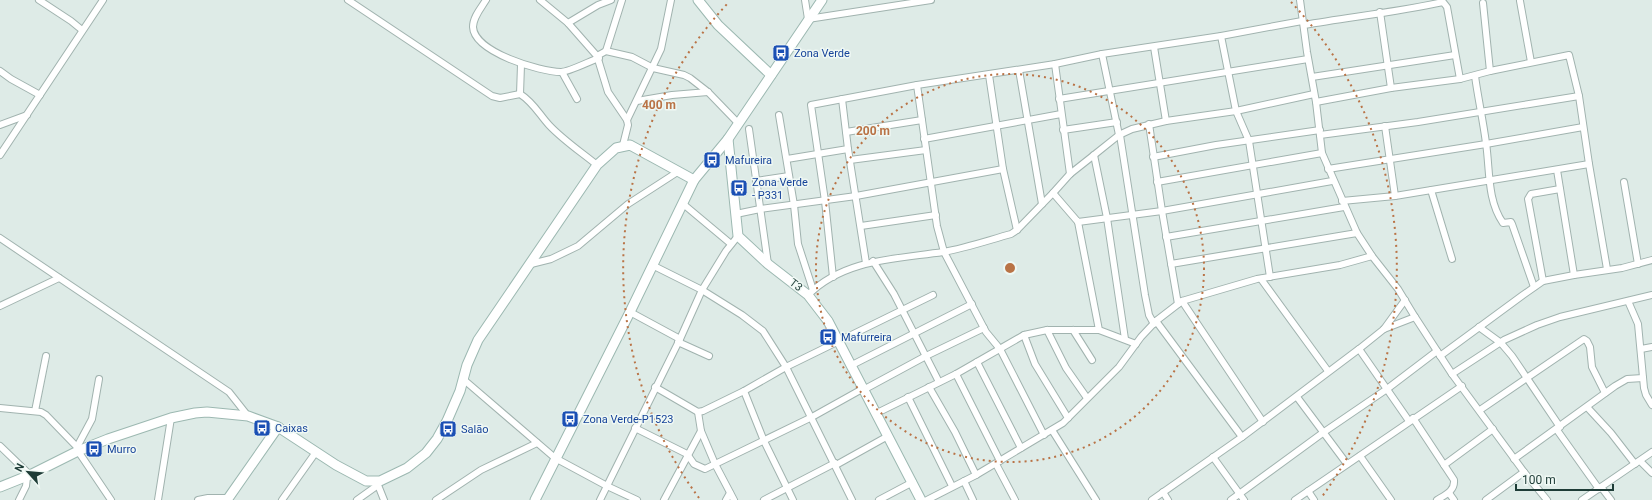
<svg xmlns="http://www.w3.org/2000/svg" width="1652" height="500" font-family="Roboto,sans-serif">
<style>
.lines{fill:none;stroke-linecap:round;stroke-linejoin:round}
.street-casing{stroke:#a1b3af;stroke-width:8}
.secondary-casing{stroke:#9cb8b1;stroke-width:11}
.street{stroke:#fff;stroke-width:6}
.secondary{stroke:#fff;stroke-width:9}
.ring{fill:none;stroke:#b97346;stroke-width:2;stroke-dasharray:2 4}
.labels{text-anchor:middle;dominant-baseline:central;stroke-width:3;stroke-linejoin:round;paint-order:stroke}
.transit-label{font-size:11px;fill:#164399;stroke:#eff8f4;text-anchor:start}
.street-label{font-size:11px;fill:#1e3c37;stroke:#eff8f4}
.centre{fill:#b97346;stroke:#eff8f4;stroke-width:2}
.ring-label{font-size:12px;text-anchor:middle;font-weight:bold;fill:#b97346;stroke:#eff8f4;stroke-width:3;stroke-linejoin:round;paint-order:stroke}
</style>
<rect width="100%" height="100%" fill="#deebe7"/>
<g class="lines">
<!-- street casing -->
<g class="street-casing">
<g id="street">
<path d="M39,0L71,21L82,30"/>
<path d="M348,0L492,96L500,98L520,94C533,102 539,114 549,125C563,140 581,152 597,165"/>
<path d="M486,0C481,8 473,17 473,27C474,52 540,72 561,72C569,72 590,61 599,58"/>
<path d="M540,0L568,23L597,56L608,92L627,120L628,125L623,145"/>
<path d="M805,0L808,19L931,0"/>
<path d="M1300,0L1307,52L1316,102L1322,153L1357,233L1372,256L1398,289L1415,317L1452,374L1524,472L1547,500"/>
<path d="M1520,1L1531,62"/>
<path d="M1483,3L1490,71"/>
<path d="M1380,12L1391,88"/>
<path d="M568,23L598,5L611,0"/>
<path d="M1304,25C1350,17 1397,12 1443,2L1447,7L1460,79"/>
<path d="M1221,36L1236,111L1249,141L1270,277"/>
<path d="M1154,47L1166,121"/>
<path d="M606,51L632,57L653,68L684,75L690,78L708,92L737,122"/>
<path d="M1102,54L1119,135"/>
<path d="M597,56L606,51L622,0"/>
<path d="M1055,64L1070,174"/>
<path d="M1019,70L1042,204"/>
<path d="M0,71L11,79L40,95"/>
<path d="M562,72L577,99"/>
<path d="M989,75L1003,169L1017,230"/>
<path d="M1475,76C1478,98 1483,120 1486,143C1490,170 1487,200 1503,223L1511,222L1512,224L1534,287"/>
<path d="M1312,77L1455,55"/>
<path d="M917,85L937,226L944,252L986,332L1000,349L1044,435"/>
<path d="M520,94L521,65"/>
<path d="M842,99L848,149L866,263"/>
<path d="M1059,99L1308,59"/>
<path d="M637,101L672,95L708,92"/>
<path d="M1316,102L1391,88L1460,79L1490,71L1569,55L1579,96L1589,164L1607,269"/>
<path d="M779,115L794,205L798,244L813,290"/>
<path d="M627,120L661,49L671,0"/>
<path d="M1149,124L1162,211L1178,304"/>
<path d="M0,125L27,115"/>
<path d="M1385,126L1395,196"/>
<path d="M749,129L768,264"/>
<path d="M1063,130L1117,122"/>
<path d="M846,132L922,120"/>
<path d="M1120,135L1145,295L1149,315L1154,324"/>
<path d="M1320,135L1418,122L1579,96"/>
<path d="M924,139L1061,114"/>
<path d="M0,155L103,0"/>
<path d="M1094,155L1107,218L1125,339"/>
<path d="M1153,157L1216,145L1320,130"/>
<path d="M787,159L848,149"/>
<path d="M850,160L926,150"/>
<path d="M1328,169L1486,144L1583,127"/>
<path d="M1557,170L1574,275"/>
<path d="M756,181L789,176"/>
<path d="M1157,182L1322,153"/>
<path d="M1624,182L1638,264"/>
<path d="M1431,190L1452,259"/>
<path d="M1053,193L1070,174L1094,155L1119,135L1132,129L1166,121L1236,111L1314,94"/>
<path d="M1342,201L1395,196L1589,164"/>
<path d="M682,203L731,244"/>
<path d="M736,214L760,209L856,196L1003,169"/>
<path d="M1078,222L1099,330L1136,344"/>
<path d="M861,226L936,215"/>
<path d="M1166,237L1344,207"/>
<path d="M0,238L229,392L248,416"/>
<path d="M873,261L894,294L939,382"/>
<path d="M531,264L551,259L578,246L628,204L679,171"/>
<path d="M1171,264L1357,233"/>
<path d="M652,265L702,290L742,315L763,331L786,367L852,500"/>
<path d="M833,277L825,201L811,105L917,85L1055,64L1102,54L1221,36L1302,21"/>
<path d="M1261,279L1328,371"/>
<path d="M1543,281L1528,199L1531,194L1560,189"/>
<path d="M808,295C844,259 896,259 943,252C966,248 989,240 1011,234L1017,230L1053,193L1078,222L1162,211L1332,181"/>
<path d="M1182,301L1263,422"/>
<path d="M1628,301L1638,324L1644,388L1646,395L1652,405"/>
<path d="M0,306L59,278"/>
<path d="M630,312L680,339"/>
<path d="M1156,321L1242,437"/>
<path d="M1479,327L1501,343L1512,356L1560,427"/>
<path d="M1384,329L1415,317"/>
<path d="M1047,330L1066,368L1087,398"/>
<path d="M1073,330L1092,360"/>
<path d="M1024,335L1035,364L1068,418"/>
<path d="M678,342L709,356"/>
<path d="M1359,349L1409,421"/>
<path d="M1641,349L1652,347"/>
<path d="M1440,356L1523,295L1543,281L1574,275L1622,268L1652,260"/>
<path d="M977,362L1021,448"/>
<path d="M852,365L972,304"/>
<path d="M956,374L1000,461"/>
<path d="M1452,374L1504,340L1537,325L1560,317L1652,295"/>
<path d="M463,379L555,458L607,486L637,500"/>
<path d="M655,387L698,412L703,411L744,391L786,367L933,295"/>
<path d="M929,387L955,432L976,475"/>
<path d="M865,389L926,356L984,328"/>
<path d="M744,391L764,441L793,500"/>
<path d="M908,397L952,486"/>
<path d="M1297,397L1347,464"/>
<path d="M1587,407L1611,433L1635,464"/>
<path d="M0,408L41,412L46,415L77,447L78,451L111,500"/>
<path d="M1480,410L1584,339L1587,341L1590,347L1592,367L1605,393"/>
<path d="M35,411L46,356"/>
<path d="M877,413L956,374L1024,335L1047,330H1099"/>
<path d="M1413,418L1454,480C1455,491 1445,495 1437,500"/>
<path d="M635,428L687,454L694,464L705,469L812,417L864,388"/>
<path d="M1052,430L1096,500"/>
<path d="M1557,430L1599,489"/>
<path d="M701,431L715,464L734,500"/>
<path d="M0,446L30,475"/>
<path d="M77,447L92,419L99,379"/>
<path d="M1360,456L1391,500"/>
<path d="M1213,457L1244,500"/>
<path d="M1514,459L1615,386L1627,379L1643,378"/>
<path d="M1640,461L1652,473"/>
<path d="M996,464L1015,500"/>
<path d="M836,465L888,436"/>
<path d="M1444,465L1493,429"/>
<path d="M964,481L973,500"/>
<path d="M378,485L384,500"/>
<path d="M1601,487L1611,500"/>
<path d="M1308,491L1314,500"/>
<path d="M1163,492L1168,500"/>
<path d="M1449,493L1454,500"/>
<path d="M19,500L26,486L27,477"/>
<path d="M158,500L171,418"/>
<path d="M198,500L208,498H229"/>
<path d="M282,500L316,452"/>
<path d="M357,500L378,485L380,481"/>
<path d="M436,500L481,470L537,443"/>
<path d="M600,500L680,339L702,290L726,251L738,236"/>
<path d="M664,500L701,431L698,412"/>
<path d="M726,500L730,493"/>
<path d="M764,500L835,463"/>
<path d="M879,500L913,482"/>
<path d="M927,500L976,475L1063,423L1119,367L1141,337L1156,321L1182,301L1257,279L1340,265L1372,256"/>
<path d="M1152,500L1242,437L1359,349L1384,329L1405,300"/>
<path d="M1231,500L1324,432L1387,389L1437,351"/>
<path d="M1295,500L1462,386"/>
<path d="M1486,500L1524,472"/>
<path d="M1582,500L1652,452"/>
</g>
</g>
<!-- secondary casing -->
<g class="secondary-casing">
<g id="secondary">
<path d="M698,0L718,25L771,75"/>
<path d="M728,139L738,236L768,264L808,295L828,321L921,500"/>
<path d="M0,487L30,475L78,451L108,439L171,418L195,413L207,412L248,416L278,427L336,465L366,481H380L407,468L426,453L437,439L447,421L460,391L467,365L478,340L597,165L616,148L630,145L694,180"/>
<path d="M227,500L278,427"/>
<path d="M535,500L630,312L694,180L728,139L822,0"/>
</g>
</g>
<!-- street -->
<use href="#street" class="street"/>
<!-- secondary -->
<use href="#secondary" class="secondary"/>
</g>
<!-- distance rings -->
<g class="ring">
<circle cx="1010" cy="268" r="194"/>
<path d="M699 498A387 387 0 0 1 729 2M1291 2A387 387 0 0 1 1321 498"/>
</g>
<!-- icons -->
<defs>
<g id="bus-square" transform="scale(0.9)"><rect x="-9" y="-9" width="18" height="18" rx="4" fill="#1a4fb4" stroke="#eff8f4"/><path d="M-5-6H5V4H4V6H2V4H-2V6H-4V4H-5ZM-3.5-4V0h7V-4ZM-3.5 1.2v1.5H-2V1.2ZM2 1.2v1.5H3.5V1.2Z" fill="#fff"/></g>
</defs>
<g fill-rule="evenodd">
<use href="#bus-square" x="781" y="53"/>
<use href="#bus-square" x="712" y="160"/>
<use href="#bus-square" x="739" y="188"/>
<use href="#bus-square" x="828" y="337"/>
<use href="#bus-square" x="570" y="419"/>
<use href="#bus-square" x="262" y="428"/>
<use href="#bus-square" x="448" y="429"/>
<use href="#bus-square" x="94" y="449"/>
</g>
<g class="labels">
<!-- transit labels -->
<g class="transit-label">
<text x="794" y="53">Zona Verde</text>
<text x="725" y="160">Mafureira</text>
<text x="752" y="182">Zona Verde<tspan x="752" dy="13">- P331</tspan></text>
<text x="841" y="337">Mafurreira</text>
<text x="583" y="419">Zona Verde-P1523</text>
<text x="275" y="428">Caixas</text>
<text x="461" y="429">Salão</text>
<text x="107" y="449">Murro</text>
</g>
<!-- street labels -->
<g class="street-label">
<text transform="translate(796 285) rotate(37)">T3</text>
</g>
</g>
<circle cx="1010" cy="268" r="6" class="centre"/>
<g class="ring-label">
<text x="659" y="109">400 m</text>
<text x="873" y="135">200 m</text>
</g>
<!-- north arrow -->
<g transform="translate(28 472) rotate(297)" stroke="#eff8f4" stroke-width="3" paint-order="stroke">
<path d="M0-3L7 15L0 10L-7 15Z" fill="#1e3c37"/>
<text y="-6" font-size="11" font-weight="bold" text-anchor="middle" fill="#1e3c37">N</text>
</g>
<!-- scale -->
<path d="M1516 484v6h97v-6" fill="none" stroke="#1e3c37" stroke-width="2"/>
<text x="1522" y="484" font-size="12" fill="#1e3c37" stroke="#eff8f4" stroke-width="3" paint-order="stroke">100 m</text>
</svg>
